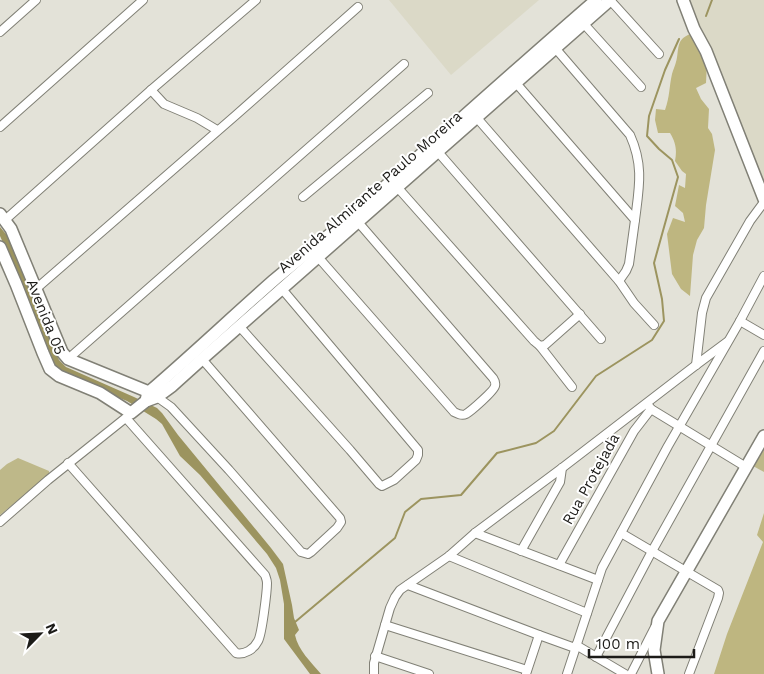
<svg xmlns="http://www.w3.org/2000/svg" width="764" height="674" font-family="'Work Sans',sans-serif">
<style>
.built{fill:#dbd9c7}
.green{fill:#beb889}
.forest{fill:#beb680}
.water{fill:#9c945f}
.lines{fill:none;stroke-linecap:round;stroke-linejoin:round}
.stream{stroke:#9c945f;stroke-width:2}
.street-casing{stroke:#818076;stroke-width:10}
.secondary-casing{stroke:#818076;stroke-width:14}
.street{stroke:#fff;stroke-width:8}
.secondary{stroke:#fff;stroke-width:11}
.labels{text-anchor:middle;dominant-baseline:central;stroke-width:4;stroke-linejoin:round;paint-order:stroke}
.street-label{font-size:15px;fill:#1c1b18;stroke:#fff}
</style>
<rect width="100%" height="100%" fill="#e3e2d8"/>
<!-- built -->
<g class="built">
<path d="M389,0H539L451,75Z"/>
<path d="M688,0H764V189Z"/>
</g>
<!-- green -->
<g class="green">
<path d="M764,447V472L753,466Z"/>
<path d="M18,458L49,471V475L0,515V470L7,464Z"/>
</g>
<!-- forest -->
<g class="forest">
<path d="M693,33L695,43L707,62L706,83L696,88L701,99L709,109L708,128L712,134L715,150L706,205L704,228L697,240L693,255L690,296L681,289L672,274L667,234L673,218L685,222L683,213L675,206L679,185L685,188L686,174L682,171L675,161C677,150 676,143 670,133H658L655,120L656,109L665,110C670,96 669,87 672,74C673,70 675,66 676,62C678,56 677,49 680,42C683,37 687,35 693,33Z"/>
<path d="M764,513V674H714L727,634L763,542L757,535Z"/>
</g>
<!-- water -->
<path class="water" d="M0,227L10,239L54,348L59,360L66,367L134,397L157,408L162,413L178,435L271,548L283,564L292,605L294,618L299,630L295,635C298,650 311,662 321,674H310L284,639V604L280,580L276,568L267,554L200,475L180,456L162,424L156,419L127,401L83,383L55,369L5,247L0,236Z"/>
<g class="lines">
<!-- stream -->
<g class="stream">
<path d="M706,16L712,0"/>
<path d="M295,622L395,538L405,512L421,499L461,495L497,453L536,443L554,431L596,376L652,340L664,321L662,299L654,263L678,177L672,160L659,149L647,136L649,116L665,70L679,39"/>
</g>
<!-- street casing -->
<g class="street-casing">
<g id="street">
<path d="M610,0L659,54"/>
<path d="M584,24L641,87"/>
<path d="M0,32L36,0"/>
<path d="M556,49L630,135C644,166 639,188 635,220"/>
<path d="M516,83L635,220L629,264L626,271L619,281"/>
<path d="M151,90L164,104L197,118L217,130"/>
<path d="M477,118L619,281L634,303L654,325"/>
<path d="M0,127L143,0"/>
<path d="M438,152L601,339"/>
<path d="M398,188L534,341L540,346L545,345L580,314"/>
<path d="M303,197L428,93"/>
<path d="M5,220L151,90L256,0"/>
<path d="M318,257L454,412C458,414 462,416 466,414C471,411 494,391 495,386C496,382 495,381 493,378L358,222"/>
<path d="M37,288L236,115L358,7"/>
<path d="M740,321L764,335"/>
<path d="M240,327L350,450L379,484L382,486L394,480L416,460L418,455V450L282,289"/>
<path d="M540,346L572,387"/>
<path d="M68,359L404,64"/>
<path d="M696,365L702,313L706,298L750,221L764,202"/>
<path d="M157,397L171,407L229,470L301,552L308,554L311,552L337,528L341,522L340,518L202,359"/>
<path d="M648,405L651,409L746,467"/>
<path d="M68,463L236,653C245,655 254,649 258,641C262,634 267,591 267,583C267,580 266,578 265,575L126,418"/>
<path d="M0,522L48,480L128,416"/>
<path d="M475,533L598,580"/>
<path d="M621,533L718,590L719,593L718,598L689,674"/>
<path d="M521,551L560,482L562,468"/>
<path d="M449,556L587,613"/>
<path d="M559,565L634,431L651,409"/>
<path d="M408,585L539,635L575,648"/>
<path d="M385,625L527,670"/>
<path d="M576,645L625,674"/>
<path d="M375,656L429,674"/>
<path d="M596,657L651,553L764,351"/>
<path d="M374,674V663L390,608L395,597L400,590L449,556L475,533L562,468L696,365L727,342"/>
<path d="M526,674L539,635"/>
<path d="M567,674L602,568L668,446L740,321L764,276"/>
<path d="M631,674L655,627"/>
</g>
</g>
<!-- secondary casing -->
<g class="secondary-casing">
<g id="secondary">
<path d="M683,0L694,29L706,51L764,199"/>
<path d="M0,214L11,229L62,352L68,359L149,392L155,396"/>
<path d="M0,247L16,284L43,353L50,369L59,376L100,393L131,413L146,401L157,397L172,386L202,359L610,0"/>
<path d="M146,401L147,396L149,392C191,356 231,318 273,281C299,259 326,238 352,216C433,144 514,71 596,0"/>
<path d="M658,674L654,650L658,621L764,436"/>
</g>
</g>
<!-- street -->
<use href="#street" class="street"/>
<!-- secondary -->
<use href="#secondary" class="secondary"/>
</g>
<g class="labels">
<!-- street labels -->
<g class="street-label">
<text transform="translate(370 192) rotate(-41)">Avenida Almirante Paulo Moreira</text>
<text transform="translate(46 317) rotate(68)">Avenida 05</text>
<text transform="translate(591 479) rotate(-61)">Rua Protejada</text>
</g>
</g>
<!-- north arrow -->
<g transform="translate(40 634) rotate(66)" stroke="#ffffff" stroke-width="4" paint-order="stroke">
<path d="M0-4L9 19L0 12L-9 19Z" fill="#1c1b18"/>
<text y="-8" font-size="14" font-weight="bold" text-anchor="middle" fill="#1c1b18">N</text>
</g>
<!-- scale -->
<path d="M589 649v8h105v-8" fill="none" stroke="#1c1b18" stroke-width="2.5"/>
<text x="596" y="649" font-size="15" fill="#1c1b18" stroke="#ffffff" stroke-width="4" paint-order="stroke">100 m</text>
</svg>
